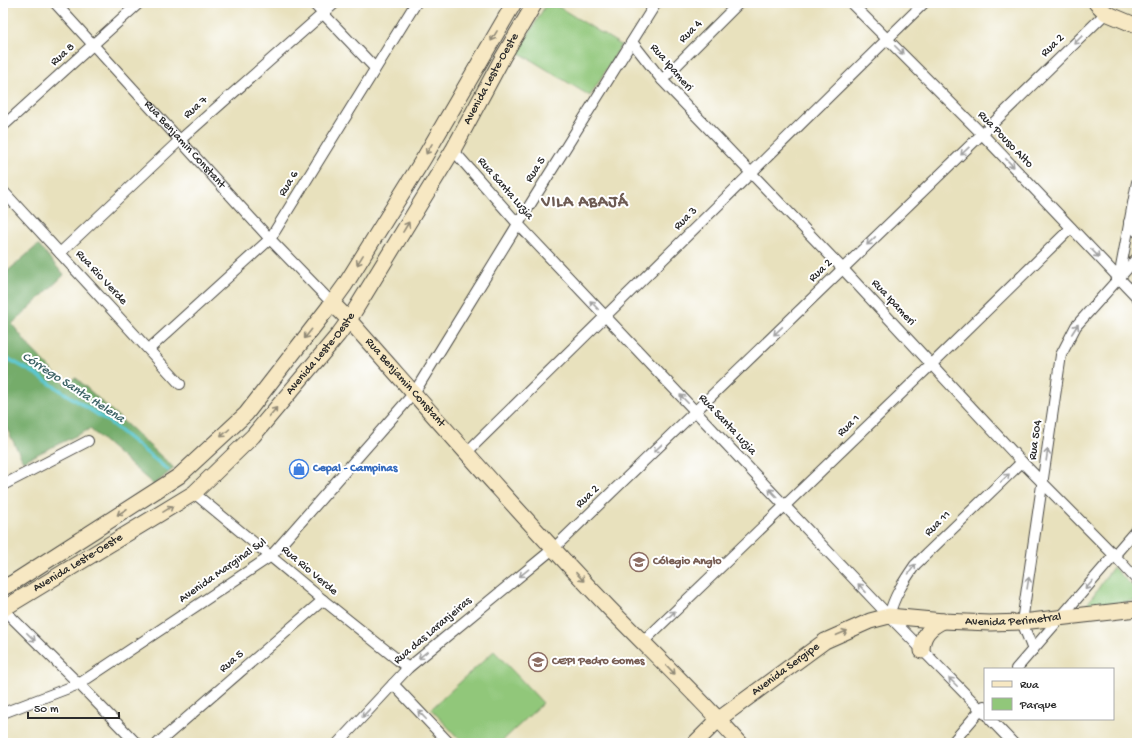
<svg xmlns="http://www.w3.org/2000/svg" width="1140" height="746" font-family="'Gochi Hand',sans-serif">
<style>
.green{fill:#91c77a;stroke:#5e7952}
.forest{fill:#74ac6a;stroke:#506c4a}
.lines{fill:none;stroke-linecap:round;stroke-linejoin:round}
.stream{stroke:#5cc8d2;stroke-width:3.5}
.street-casing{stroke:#474641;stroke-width:12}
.secondary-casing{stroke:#474641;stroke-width:17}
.street{stroke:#fff;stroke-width:10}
.secondary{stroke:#f7e8c3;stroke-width:15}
.oneway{stroke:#918a77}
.oneway2{stroke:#a0a0a0}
.labels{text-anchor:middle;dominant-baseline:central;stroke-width:4;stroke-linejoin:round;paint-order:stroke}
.street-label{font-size:12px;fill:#2b2b2b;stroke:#fff}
.shop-label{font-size:12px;font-weight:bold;fill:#366cbe;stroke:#fff;text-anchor:start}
.education-label{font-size:12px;font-weight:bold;fill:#785e54;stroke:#fff;text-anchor:start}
.water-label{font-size:13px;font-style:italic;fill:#3c6265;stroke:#fff}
.district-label{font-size:16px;font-weight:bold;letter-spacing:1px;fill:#6d5b53;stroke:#fff}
</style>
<rect width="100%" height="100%" fill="#fff"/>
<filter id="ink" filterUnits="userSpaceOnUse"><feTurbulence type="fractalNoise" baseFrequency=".025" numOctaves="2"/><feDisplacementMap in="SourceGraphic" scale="8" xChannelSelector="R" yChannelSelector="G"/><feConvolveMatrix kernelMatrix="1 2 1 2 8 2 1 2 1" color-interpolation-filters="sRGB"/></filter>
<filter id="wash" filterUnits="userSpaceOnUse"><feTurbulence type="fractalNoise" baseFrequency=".012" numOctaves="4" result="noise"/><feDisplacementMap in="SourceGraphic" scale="16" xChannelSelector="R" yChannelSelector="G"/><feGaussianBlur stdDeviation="0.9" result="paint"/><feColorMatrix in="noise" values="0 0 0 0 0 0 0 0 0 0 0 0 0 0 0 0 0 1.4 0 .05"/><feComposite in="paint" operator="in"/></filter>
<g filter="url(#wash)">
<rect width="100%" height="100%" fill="#e8e1bd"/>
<!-- green -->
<g class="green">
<path d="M547,3H552L621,45L590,96L518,52Z"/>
<path d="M1113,567L1137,591V600L1084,609Z"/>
<path d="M494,651L543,703L500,743H463L431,709Z"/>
</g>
<!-- forest -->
<path class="forest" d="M38,245L64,275L12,324L29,346L67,386L75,377L174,468L154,485L90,429L23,461L3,421V379L5,366L3,365V275Z"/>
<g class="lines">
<!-- stream -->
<path class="stream" d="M3,356L34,373L109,422L168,470"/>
</g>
</g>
<g filter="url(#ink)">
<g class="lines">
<!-- street casing -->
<g class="street-casing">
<g id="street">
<path id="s1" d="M55,3L270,239L332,303"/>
<path d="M313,3L375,68"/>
<path d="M851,3L982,134L1137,297"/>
<path d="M632,42L662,80L842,268L1022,462L1115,556L1137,580"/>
<path d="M662,80L739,3"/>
<path d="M3,126L139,3"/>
<path d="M453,150L518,224L889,616L985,714"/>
<path d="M3,191L180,384"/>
<path d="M1129,222L1137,232"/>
<path d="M60,253L180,140L335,3"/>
<path d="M1119,278L1137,182"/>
<path d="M149,349L270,239L416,3"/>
<path d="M466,453L924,3"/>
<path d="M3,485L88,441"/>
<path d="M194,493L323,600L408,668"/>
<path d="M3,609L79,684L136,743"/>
<path d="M889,616C894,596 904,581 915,565L1022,462"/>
<path d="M643,642L932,364L1071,228"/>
<path d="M1033,650L1022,622L1061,355L1076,326L1137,258"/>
<path d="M1016,669L1137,529"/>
<path d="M393,684L449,743"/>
<path d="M3,713L79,684L271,556L414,393L518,224L656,3"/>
<path d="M990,719L1013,743"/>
<path d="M158,743L323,600"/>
<path d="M338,743L408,668L554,548L982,134L1106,13"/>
<path d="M952,743L984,706"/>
</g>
</g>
<!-- secondary casing -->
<g class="secondary-casing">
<g id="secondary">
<path d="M1096,3L1106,13L1137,26"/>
<path id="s2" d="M332,303L349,320C435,417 520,515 609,608C653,653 698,696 740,743"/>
<path d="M3,588L14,582L179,476L246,414L332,303L345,285L424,158L514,3"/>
<path id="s3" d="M3,609L194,493L253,436L338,335L349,320L453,150L503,57L535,3"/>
<path d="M922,651C922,635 929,628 943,621"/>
<path id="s4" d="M695,743L719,719L825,641L870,621L889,616L943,621L990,623L1022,622L1137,609"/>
</g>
</g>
<!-- street -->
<use href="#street" class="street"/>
<!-- secondary -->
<use href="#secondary" class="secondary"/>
</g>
<!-- one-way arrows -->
<defs><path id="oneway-shaft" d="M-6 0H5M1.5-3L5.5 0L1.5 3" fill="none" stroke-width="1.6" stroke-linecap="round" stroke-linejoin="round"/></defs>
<g class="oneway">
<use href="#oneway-shaft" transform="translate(494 36) rotate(121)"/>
<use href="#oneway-shaft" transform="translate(429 149) rotate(120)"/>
<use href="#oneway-shaft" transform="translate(406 227) rotate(-59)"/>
<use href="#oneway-shaft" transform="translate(360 260) rotate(122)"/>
<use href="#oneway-shaft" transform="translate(308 334) rotate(128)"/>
<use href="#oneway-shaft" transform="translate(273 412) rotate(-50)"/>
<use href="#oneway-shaft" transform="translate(225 433) rotate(138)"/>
<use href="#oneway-shaft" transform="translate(168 509) rotate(-32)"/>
<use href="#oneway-shaft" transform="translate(122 512) rotate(147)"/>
<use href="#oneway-shaft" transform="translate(580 577) rotate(47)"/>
<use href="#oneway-shaft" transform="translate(842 633) rotate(-23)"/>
<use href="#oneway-shaft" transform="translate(671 670) rotate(46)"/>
</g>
<g class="oneway2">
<use href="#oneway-shaft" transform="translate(1078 40) rotate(135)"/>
<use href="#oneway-shaft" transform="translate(899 50) rotate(45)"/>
<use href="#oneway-shaft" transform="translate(965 151) rotate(136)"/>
<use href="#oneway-shaft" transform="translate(1010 163) rotate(46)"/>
<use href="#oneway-shaft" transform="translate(871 241) rotate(136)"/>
<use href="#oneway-shaft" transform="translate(1095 253) rotate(46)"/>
<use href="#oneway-shaft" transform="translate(594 305) rotate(-134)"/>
<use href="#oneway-shaft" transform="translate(1075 329) rotate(-57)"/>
<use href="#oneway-shaft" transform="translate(778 331) rotate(136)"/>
<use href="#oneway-shaft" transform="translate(684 399) rotate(-134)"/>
<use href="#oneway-shaft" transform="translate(658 448) rotate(136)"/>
<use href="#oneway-shaft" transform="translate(1047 455) rotate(-82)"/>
<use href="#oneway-shaft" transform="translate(1005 478) rotate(-44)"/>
<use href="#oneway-shaft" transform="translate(773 493) rotate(-133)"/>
<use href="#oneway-shaft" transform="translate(912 569) rotate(-54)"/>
<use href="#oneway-shaft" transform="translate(524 573) rotate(141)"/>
<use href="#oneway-shaft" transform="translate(1028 583) rotate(-81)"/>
<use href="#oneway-shaft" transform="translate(1089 585) rotate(131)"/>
<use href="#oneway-shaft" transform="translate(862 588) rotate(-133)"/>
<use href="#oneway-shaft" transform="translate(671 615) rotate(-44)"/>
<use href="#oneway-shaft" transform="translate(31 637) rotate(45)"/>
<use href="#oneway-shaft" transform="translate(423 655) rotate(141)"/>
<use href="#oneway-shaft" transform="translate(953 682) rotate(-135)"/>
<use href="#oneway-shaft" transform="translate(366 713) rotate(133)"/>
<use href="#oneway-shaft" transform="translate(422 715) rotate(-134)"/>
</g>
</g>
<!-- icons -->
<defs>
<g id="shop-ring" transform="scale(1)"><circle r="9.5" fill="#fff" stroke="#3f7fe0" stroke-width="1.5"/><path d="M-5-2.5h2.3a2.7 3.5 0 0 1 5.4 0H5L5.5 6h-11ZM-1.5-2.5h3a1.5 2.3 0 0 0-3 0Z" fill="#3f7fe0"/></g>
<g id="school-ring" transform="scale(1)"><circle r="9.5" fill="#fff" stroke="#8d6e63" stroke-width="1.5"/><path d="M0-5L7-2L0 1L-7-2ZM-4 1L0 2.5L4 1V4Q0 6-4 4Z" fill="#8d6e63"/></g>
</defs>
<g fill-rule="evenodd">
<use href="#shop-ring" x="299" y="469"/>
<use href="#school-ring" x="639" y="562"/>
<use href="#school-ring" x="538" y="662"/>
</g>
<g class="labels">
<!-- street labels -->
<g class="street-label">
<text transform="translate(691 32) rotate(-45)">Rua 4</text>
<text transform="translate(1053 46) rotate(-45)">Rua 2</text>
<text transform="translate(63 55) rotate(-42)">Rua 8</text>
<text transform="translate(671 68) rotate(49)">Rua Ipameri</text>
<text stroke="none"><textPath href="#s3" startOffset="736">Avenida Leste-Oeste</textPath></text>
<text transform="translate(196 108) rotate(-41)">Rua 7</text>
<text transform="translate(1005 140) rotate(46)">Rua Pouso Alto</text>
<text stroke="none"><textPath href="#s1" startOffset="192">Rua Benjamin Constant</textPath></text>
<text transform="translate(536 170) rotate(-58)">Rua 5</text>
<text transform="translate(289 184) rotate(-59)">Rua 6</text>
<text transform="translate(505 189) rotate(49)">Rua Santa Luzia</text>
<text transform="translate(686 219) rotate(-45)">Rua 3</text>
<text transform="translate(821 271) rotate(-44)">Rua 2</text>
<text transform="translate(101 278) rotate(47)">Rua Rio Verde</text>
<text transform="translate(893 303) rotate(47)">Rua Ipameri</text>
<text stroke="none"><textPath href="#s3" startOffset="412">Avenida Leste-Oeste</textPath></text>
<text stroke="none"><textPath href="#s2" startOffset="108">Rua Benjamin Constant</textPath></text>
<text transform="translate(727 425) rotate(47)">Rua Santa Luzia</text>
<text transform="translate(849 426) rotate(-44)">Rua 1</text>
<text transform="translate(1036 440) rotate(-82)">Rua 504</text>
<text transform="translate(588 497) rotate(-44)">Rua 2</text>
<text transform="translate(938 524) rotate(-44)">Rua 11</text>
<text stroke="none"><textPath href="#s3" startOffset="88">Avenida Leste-Oeste</textPath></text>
<text transform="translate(223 571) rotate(-35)">Avenida Marginal Sul</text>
<text transform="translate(309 571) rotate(40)">Rua Rio Verde</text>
<text stroke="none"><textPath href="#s4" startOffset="359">Avenida Perimetral</textPath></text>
<text transform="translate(433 631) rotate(-40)">Rua das Laranjeiras</text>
<text transform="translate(232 662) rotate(-41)">Rua 5</text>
<text stroke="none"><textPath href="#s4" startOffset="117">Avenida Sergipe</textPath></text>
</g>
<!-- shop labels -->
<g class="shop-label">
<text x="313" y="469">Cepal - Campinas</text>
</g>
<!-- education labels -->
<g class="education-label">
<text x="653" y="562">Cólegio Anglo</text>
<text x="552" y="662">CEPI Pedro Gomes</text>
</g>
<!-- water labels -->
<g class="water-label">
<text transform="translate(73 388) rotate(33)">Córrego Santa Helena</text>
</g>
<!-- district labels -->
<g class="district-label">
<text x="585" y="203">VILA ABAJÁ</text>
</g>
</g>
<!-- margin -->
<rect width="1140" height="746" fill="none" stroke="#fff" stroke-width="16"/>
<!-- legend -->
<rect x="984" y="668" width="130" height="52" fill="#ffffff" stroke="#aaaaaa"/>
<rect x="992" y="681" width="20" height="6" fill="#f7e8c3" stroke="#aaaaaa"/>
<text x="1020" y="688" font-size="12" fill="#2b2b2b">Rua</text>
<rect x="992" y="698" width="20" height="12" fill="#91c77a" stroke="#aaaaaa"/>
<text x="1020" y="708" font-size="12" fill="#2b2b2b">Parque</text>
<!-- scale -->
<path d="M28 712v6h91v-6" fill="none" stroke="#2b2b2b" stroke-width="2"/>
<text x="34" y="712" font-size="12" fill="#2b2b2b" stroke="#ffffff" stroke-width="3" paint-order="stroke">50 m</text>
</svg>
